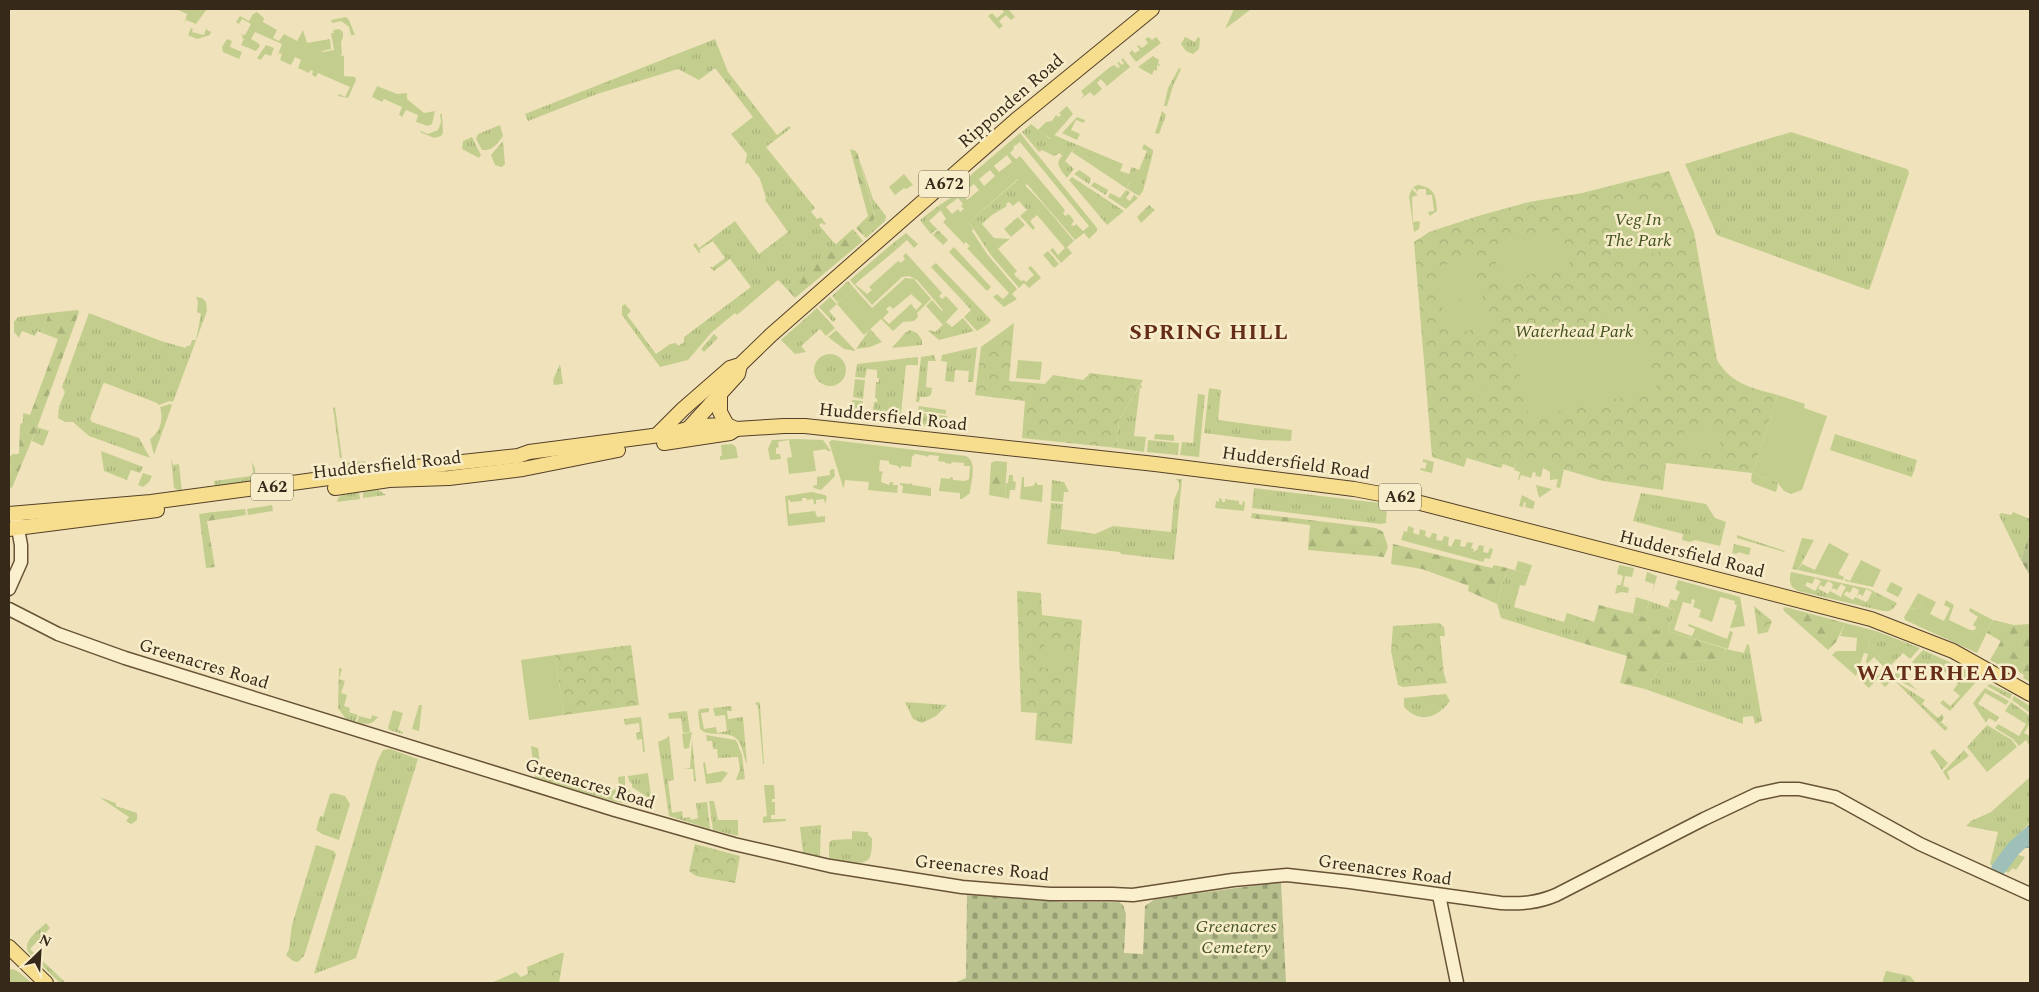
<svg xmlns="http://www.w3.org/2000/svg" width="2039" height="992" font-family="Spectral,serif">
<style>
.grass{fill:url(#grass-tufts)}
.forest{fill:url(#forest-firs)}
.cemetery{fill:url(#cemetery-stones)}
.park{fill:url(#park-crowns)}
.garden{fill:#c3ce8e;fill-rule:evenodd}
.water{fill:url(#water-ripples);stroke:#678e86}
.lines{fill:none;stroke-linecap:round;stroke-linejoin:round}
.river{stroke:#9fc0b9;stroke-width:15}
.secondary-casing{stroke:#695337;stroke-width:15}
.primary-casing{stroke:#544029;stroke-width:16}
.secondary{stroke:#fbf0ce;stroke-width:12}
.primary{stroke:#f7dd8e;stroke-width:14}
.labels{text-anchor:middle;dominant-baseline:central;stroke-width:5;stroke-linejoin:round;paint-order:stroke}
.shield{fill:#f7edca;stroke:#70644f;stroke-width:1}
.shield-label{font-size:16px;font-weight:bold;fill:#36291a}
.street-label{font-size:18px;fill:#36291a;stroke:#f7edca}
.park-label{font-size:18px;font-style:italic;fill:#43531f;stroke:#f7edca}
.district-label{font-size:22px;font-weight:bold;letter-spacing:1px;fill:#652c17;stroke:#f7edca}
</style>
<defs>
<pattern id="grass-tufts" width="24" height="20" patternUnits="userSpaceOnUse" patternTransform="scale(1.25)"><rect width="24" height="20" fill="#c3ce8e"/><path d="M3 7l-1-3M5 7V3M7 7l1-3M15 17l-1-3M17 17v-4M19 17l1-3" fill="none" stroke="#a8b17a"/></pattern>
<pattern id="forest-firs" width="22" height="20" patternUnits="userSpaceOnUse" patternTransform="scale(1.25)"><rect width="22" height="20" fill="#c3ce8e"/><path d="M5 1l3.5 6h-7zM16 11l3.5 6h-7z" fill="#a8b17a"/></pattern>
<pattern id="cemetery-stones" width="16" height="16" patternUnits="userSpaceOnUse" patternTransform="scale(1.25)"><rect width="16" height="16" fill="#b9c28f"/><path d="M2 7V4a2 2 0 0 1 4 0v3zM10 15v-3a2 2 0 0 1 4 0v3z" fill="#979e74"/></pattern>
<pattern id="park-crowns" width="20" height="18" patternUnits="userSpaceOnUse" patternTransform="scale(1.25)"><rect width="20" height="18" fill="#c3ce8e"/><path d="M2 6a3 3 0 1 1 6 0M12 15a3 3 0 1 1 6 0" fill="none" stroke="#a8b17a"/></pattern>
<pattern id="water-ripples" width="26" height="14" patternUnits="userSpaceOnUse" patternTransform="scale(1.25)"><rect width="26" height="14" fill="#9fc0b9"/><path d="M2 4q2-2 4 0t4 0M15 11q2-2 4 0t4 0" fill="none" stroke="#829c96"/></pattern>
</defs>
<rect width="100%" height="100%" fill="#f0e3bb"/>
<!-- grass -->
<g class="grass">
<path d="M1234,9H1250V10L1225,29Z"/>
<path d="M1185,37L1195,42L1198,37L1200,38L1199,49L1193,54L1186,51L1181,44Z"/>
<path d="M715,39L728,72L777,135L789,126L791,128L766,147L815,208L811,212L817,219L821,217L826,224L824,225L822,223L819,225L836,245L786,288L778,280L737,315L735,313L712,332L688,360L660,367L622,315V306L625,304L631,311L627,315L656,354L670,344L676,343L678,346L684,342V337L751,287L730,259L714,271L710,267H713L725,258L713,241L699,250L701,252L699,253L693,245L696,243L699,248L735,221L759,254L788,232L765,200L766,198L760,179L748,163L745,164L747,154L731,134L753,117L715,68L699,80L678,69L597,94L528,121L525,114Z"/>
<path d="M1179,68L1181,69L1173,86L1167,106H1164L1168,88Z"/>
<path d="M1162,111L1166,115L1159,134L1155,133Z"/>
<path d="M1031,124L1050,139L1054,135L1123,164L1120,171L1129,174L1132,167L1139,170L1147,151L1142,149L1144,144L1153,150V153L1143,191L1139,196L1126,188L1130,183L1075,147L1065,161L1074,169L1067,178C1061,170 1054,164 1062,156L1060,153L1054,156L1042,150L1039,152L1022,132Z"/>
<path d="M500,125L503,136C497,144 493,151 482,150L476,139L478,134Z"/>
<path d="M1791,132L1907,169L1909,173L1870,288L1868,290L1717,235L1685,164Z"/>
<path d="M472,137L481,155L479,158L462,149L463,141Z"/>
<path d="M503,141L505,164L502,167L495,165L491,155Z"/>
<path d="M860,161L873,199L886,216L885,221L866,238L864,236L875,216Z"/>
<path d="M1079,170L1091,178L1089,184L1074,174Z"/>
<path d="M1072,177L1124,211L1107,225L1069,180Z"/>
<path d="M1019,179L1045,206L1026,222L1020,216L1028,209H1026L1019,201L1013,206L1009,202L1006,204L1007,206L992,215L982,224L994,238L1010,239L990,254L969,222Z"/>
<path d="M1094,182L1108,190L1106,195L1091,186Z"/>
<path d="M1126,190L1130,192L1126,198L1130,201L1134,195L1138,198L1126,209L1108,197L1110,193L1120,198Z"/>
<path d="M1149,205L1155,210L1141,223L1137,217Z"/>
<path d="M938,206L941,210L929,221L937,229L931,234L920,220Z"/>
<path d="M1018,217L1025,225L1011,237L1004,229Z"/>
<path d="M938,230L948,240L943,245L933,235Z"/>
<path d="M906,233L918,244L914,248L907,240L897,249L892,244Z"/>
<path d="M1048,251L1059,264L1054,268L1043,255Z"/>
<path d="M848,281L854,288L838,303L832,296Z"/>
<path d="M967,295L991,320L989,323L977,331L964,317L971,310L962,300Z"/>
<path d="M196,297L202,298L206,302L207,311L173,402L170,401L159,405L157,403L105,383L103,384L90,419L92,422L139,438L150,458L89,436L73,422H65L58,418L59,407L65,392L62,387L89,313L161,341L186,348V346H190L192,340H196L201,314L197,312L198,302Z"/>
<path d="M830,297L837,304L829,311L836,319L833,322L819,307Z"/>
<path d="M817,308L835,328L826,336L820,329L801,346L806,352L795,354L781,340Z"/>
<path d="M49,313L42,333L37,331L35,336L22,331L19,338L14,332V322L18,317Z"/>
<path d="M963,318L974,331L939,340L928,331L930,330L935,332L946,322L952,327Z"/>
<path d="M870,329L882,342L870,347L856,349Z"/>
<path d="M836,330L855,350V351L844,349L828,337Z"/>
<path d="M910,330L917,333L922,340V345L892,348L905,333Z"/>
<path d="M714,334L718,338L704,352L701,349Z"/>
<path d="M977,347L973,382H968L969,371L955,370L954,382L945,381L947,362L941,361L942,355Z"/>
<circle cx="830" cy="370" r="16"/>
<path d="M934,355L936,361H928L926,387L932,388L931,395L927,397H920L919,402H916L921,357Z"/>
<path d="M918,357V365H906L901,414L891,417L851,413L852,400L863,401L862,412H873L874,402H877V399L875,398L876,382H879V378H877V370L867,369L865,378L855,377L857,364Z"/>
<path d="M560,364L563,384L554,385L553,380Z"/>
<path d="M855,379L865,380L863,399L853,397Z"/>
<path d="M1141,384L1142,388H1140L1134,436L1146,437L1144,452L1117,448L1119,420Z"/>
<path d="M1209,388L1221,390L1218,420L1292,430L1291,441L1260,440L1204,433Z"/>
<path d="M1198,394L1205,395L1199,457L1180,455L1182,442L1193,443Z"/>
<path d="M170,404L172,405L154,455L150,439C160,432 164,420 160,407Z"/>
<path d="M335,407L342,458H340L333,408Z"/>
<path d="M921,413L947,416V421L950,422L949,429L914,425L915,418L918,419Z"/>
<path d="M37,427L49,431L43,446L32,441Z"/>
<path d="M1155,434L1174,435V441L1154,439Z"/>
<path d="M1835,434L1917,460L1912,477L1830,450Z"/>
<path d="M1148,440L1179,443L1178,455L1147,452Z"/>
<path d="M101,451L143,467L140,473L131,470L127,480L104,471Z"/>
<path d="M171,458L173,465L179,464L182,492L174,488Z"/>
<path d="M365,461L366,467C358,468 346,473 341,463Z"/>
<path d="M252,462L255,468L256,482L215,488L214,481L251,476L253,472Z"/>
<path d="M143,473L152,476L149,482L143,487L138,485Z"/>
<path d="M1752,473L1777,482L1778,485L1776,492L1754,484L1751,481Z"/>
<path d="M1176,479H1182L1174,560L1121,554L1120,552L1047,544L1051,503L1063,504L1061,529L1095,534L1113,526L1171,532L1174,500L1179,488V482Z"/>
<path d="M1052,480L1064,482L1069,492H1064L1063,502L1051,501Z"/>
<path d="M1254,488L1380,503L1387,508L1386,523L1380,524L1252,508Z"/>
<path d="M377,489L386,495L363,498V492Z"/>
<path d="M359,492L360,499L337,502L338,498L343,494Z"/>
<path d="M1641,493L1706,504L1715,518L1726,522L1720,546L1695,540L1690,542L1682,540L1683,534L1633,521Z"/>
<path d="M272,505L273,511L248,515L247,509Z"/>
<path d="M245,509L246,515L215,520L213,512Z"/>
<path d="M2013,512L2030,519V532L2021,560L1999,515L2001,513L2011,515Z"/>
<path d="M1737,535L1785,551L1784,552L1737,538Z"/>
<path d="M1802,538L1814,540L1798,570L1792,569Z"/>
<path d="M1734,544L1751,548L1749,555L1738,552L1737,554L1732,553Z"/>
<path d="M1507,568L1529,574L1525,586L1520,585L1514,607L1564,622L1567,613L1579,617L1572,640L1501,618L1497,604Z"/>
<path d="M1791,572L1796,573L1794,577L1795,580L1815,591L1817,588L1828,594L1830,591L1841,597L1842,594L1853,600L1855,597L1866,602L1868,600L1870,601L1875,592L1897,603C1893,610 1890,612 1883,611L1798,591C1789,587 1789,580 1791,572Z"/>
<path d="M1918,593L1924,596L1918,608L1909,609Z"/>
<path d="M1649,601L1675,610L1668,631H1650L1645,617Z"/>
<path d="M1876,631L1920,648L1910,659L1903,653L1890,666L1868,646Z"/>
<path d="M1747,644L1749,645L1762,721L1755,724L1753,716L1743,717V724L1645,689L1663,664L1722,659L1726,649L1744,653Z"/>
<path d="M1923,650L1956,665L1947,674L1938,666L1935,669L1930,664L1928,666L1925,664L1920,669L1912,662Z"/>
<path d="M1958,666L1976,675V682L1950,711L1940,703L1943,700L1950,706L1960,696L1953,690L1958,684L1949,675Z"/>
<path d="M339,668L342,669L339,679L345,681L341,693L347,695L344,706L350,708L349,712L358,715L355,722L345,718L338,708Z"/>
<path d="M1887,669L1894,675L1897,672L1917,690L1894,678L1885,687L1877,679Z"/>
<path d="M1895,681L1925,700L1922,704L1938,718L1942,714L1944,718L1941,722L1948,728L1945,731Z"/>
<path d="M1990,684L2012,694L2010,699L1987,686Z"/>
<path d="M1985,688L2009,701L2006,705L1985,693L1978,704L1999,717L1996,722L1989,718L1986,723L1973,703Z"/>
<path d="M1446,694L1450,701C1437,718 1420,724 1404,707V698Z"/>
<path d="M2014,696L2030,706V713L2012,700Z"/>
<path d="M759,702L760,704L764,764H763L758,706L755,703Z"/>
<path d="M905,702L947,705L936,716L922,723L913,719Z"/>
<path d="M2011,702L2030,716V723L2024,733L2030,736V746L2026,740L2019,746L2013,739L1995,728L1998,724L2019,736L2026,724L2005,711Z"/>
<path d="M419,705H422L419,731L412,729Z"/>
<path d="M731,706L732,711H727L728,719L743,717L747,764C743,757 743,745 737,739C728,730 709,738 700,729L698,712L700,709L709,708V712L701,713L704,729L716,727L717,733L727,731L725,715L715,716L713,708Z"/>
<path d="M393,710L403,713L398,730L403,732V734L389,730L388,728Z"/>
<path d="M687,711L690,732L683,733L681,718L669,719L668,713Z"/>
<path d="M372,715L378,717C372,725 366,725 357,722L359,716L371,719Z"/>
<path d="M641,717L645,752H643L642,739L637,740L636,733L640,732L639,723L625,725L624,719Z"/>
<path d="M1987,725L2012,740L2017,747L1987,772L1967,747Z"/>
<path d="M669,735L674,780L668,781L672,813L682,811L683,818L690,817L691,820L698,818L696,803L707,802L710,829L669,816L658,742L667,738Z"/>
<path d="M706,735L736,740L742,755L745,779L736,780L740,769L738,757L718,758L717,749H713L712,741H707Z"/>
<path d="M692,739L696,781L694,782L693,769H684L690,768Z"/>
<path d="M531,746L538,748L541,771L534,772Z"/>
<path d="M390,749L418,759L356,958L314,974L377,762L383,750Z"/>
<path d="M1934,749L1948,763L1942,770L1930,752Z"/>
<path d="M1964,750L1969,756L1947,772L1950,779L1948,780L1943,772Z"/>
<path d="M705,762L707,774L723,771L728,773L721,782L706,784L703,763Z"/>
<path d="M548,772L550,779L570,776L571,782L589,781L592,792L619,789L618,777L625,776V787L640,797V800L643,802L647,800V797L632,787V784L629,781L628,776L648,773L652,804L648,808L613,801L535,778V774Z"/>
<path d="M2030,777V822L2014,840L1996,868L1990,864L1998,832L1966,826L1971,821L1991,812Z"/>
<path d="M334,793L345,796L350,804L339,840L322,834L316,830L320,816L323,817L330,794Z"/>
<path d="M99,797L116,803V806L137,813V820L133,823L131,824L126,821L129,817Z"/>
<path d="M709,801H714L718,820H738V836L713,830Z"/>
<path d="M821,825L820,856L803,853L800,827Z"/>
<path d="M852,831L868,832V835L872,838C872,844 872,852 870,857C864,869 839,859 829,858V843L832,840L852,839Z"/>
<path d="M316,845L334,851L336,855L304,956L298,962L293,961L286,955L289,949L292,925Z"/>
<path d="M46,923L50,928L30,949L66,983H60L28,952C23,940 38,931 46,923Z"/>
</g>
<!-- forest -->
<g class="forest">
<path d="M850,149L856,151L858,155L875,217L864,236L856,228L868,216Z"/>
<path d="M853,229L863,241L795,298L786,288Z"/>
<path d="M78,310L79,312L38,425L12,488L9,487C9,476 12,467 9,457L13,454H19L20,425L23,422V413L30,415L58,339L42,333L49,313Z"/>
<path d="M995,461L1007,462L1005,498L989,495L991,463Z"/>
<path d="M213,512L215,520L207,521L215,567L206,568L199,514Z"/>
<path d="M1252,513L1376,528L1383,532L1388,547L1384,557L1308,550L1310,525L1251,518Z"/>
<path d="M1393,544L1492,568L1494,565L1507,568L1497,604L1468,591L1469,586L1422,569L1391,564Z"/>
<path d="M1599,605L1645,617L1650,631H1668L1726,649L1722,659L1663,664L1645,689L1620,683L1627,656L1572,640L1579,617L1594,622Z"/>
<path d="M1785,607L1845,623L1836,642L1828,650L1784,611L1783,608Z"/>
<path d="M1993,620L2014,625L2030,624V682L2023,678L2024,675L2016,670L2015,673L1990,660L2001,641L1987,633Z"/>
<path d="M13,969L20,973L32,983H9V970Z"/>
<path d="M1886,971L1910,976L1916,983H1882Z"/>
</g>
<!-- cemetery -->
<g class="cemetery">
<path d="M2030,532V576L2021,560Z"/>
<path d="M1281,882L1286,983H954L966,978L967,895L1064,902H1119L1123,905L1126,914L1124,953L1143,954L1145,906L1155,899Z"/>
</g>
<!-- park -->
<g class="park">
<path d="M1669,171L1694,232L1717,360C1731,384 1752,388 1778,395L1752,473L1666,463L1663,490L1603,481L1518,456L1514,468L1503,464L1501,468L1467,458L1464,467L1432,457L1414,242L1429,232L1478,216L1529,202L1582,193Z"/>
<path d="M1014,323L1009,381L1045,384L1053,375L1083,380L1090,373L1143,380L1119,420L1117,448L1022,438L1025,401L975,395L981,347Z"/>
<path d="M1017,591L1041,593L1042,615L1082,620L1072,744L1035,740L1037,713L1021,712Z"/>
<path d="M1754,606L1772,621L1768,632L1758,634Z"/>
<path d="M1439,623L1444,627L1445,636H1440L1444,674L1447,683L1403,687L1398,685L1391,651L1393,626Z"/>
<path d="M631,645L639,705L564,715L555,655Z"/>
<path d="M695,844L740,856L735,883L696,876L689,871Z"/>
<path d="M561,953H564L559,983H491L516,972L521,977L528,974L527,967Z"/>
</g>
<!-- garden -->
<g class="garden">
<path d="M176,9H207L196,24L186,20L184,25L187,14Z"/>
<path d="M1002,9H1008L1015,17L1011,20L1006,15L999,21L1003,26L999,29L988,16L992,13L997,18L1004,12Z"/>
<path d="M257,12L264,18L263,22L277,30L273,38L279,41L284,34L297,41L303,30L307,43L330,39L331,49L322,51V52L334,50L331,33H334L333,30L339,29L343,32V37L341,42L342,54L340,55L344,56V76L355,77L356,80L348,98L338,96L339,94L345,97L350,87L318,73L316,77L312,75L313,71L311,70L309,73L298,68L301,60L295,57L291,65L280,60L282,54L279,53L277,57L282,44L255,32L251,39L258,43L260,46L256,51L241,45L244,39L242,38L243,35L239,33L245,35L251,24L242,19L239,24L236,22L240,16L249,21L253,14Z"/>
<path d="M346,17L349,20L355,35H351L349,27L341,21L332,23L331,20Z"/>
<path d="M191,28L193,29L192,32L204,35L206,29L211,32L210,35L197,39L188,35Z"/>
<path d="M1149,37L1152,40L1156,37L1161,43L1136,62L1129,53L1132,50L1135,53L1140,50L1137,46L1138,45L1142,48L1148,43L1145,39Z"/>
<path d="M227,39L232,41L230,47L242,52L239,59L223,52L222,47Z"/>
<path d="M266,45L274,48L271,56L265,54L261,60L257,58Z"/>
<path d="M1153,56L1159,60L1158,63L1160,65V66L1157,65V71L1154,70L1152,75L1138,67Z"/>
<path d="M1123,58L1130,67L1107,86L1101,79L1097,83L1102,89L1094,96L1090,92L1080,100L1084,95L1081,91L1110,67L1114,65L1118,68L1120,67L1117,63L1119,62L1122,65L1124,63L1121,60Z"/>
<path d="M377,86L397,94L407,93V99L424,113L435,111L432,124L428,126L416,122L418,115L406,110L402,117L399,115L402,107L384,99L382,102L372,97Z"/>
<path d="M1067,106L1073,114L1051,139L1038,130L1046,122L1052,121L1056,115L1059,117L1061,115L1059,113Z"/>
<path d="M440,114H442L443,133L441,136L434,138L420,132L421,131L428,134L438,130L441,122Z"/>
<path d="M1077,117L1085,120L1084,123L1076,120L1071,130L1080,134L1077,140L1062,133Z"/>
<path d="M1020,133L1097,228V231L1089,239L1084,233L1075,240L1027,184L1025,186L1018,179L969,222L973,229L972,231L987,254L1017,289L1012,294L1017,299L1004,307L993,297L997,294L1003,299L1009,293L967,248L970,246L966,242L964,244L943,222L946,219L938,206L952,197L973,173ZM1020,142L1089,226L1083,231L1076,224L1074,226L1071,225L1074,221L1069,214L1065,216L1063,213L1065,210L1020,156L1016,159L1010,153L1014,149L1013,147ZM1007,155L1012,162L999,172L994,166ZM990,170L995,176L984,186L979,179ZM974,184L979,190L967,200L962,193ZM958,198L963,204L961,206L964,209L960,212L958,209L952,214L946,207Z"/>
<path d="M1075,147L1130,182L1126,188L1072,152Z"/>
<path d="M904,174L913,185L906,189L904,188L895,195L889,187Z"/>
<path d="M1418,185C1435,188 1436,195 1437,211L1430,216L1428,212L1434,211L1432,195H1426V189H1418V192L1413,187Z"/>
<path d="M1412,189L1418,195L1412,197L1413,222L1419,221L1420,223L1419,229L1414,232L1409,196Z"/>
<path d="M1658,198L1671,249L1618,262L1606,210Z"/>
<path d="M1045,206L1074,241L1067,247L1072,253L1061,263L1050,250L1053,248L1058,255L1065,248L1037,215L1030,221L1035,228L1033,230L1026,222Z"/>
<path d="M1562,229L1570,266L1500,281L1492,245Z"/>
<path d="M1005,242L998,249L1017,271L1014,274L1017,278L1020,276L1018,278L1021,281L1024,280L1026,282L1034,275L1028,268L1031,266L1041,278L1029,288L1024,283L1019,288L990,254Z"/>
<path d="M892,244L897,249L855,284L867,294L872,290L869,287L898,261L901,263L905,259L903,256L906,253L942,293L939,296L942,299L946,296L958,309L943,325L926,306L932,300L942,311L943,310L917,280L909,276L902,277L872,305L850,280Z"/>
<path d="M954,247L991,287L987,291L949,252Z"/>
<path d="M1472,258L1481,294L1443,303L1434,267Z"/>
<path d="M936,263L967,295L962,300L931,267Z"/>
<path d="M905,278L914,279L931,299L917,313L918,317L914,321L903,322L893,331L881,319L864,335L837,304L854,288L872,308ZM911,294L922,304L916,310L911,304L889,324L883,318L889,312L886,309L890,306L893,309Z"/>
<path d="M1482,295L1489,325L1449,336L1442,305Z"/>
<path d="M1639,311L1657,390L1529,418L1512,339Z"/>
<path d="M1018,360L1042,362L1040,380L1016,378Z"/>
<path d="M1472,382L1486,385L1485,395L1470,392Z"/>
<path d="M1778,395L1805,404L1804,408L1827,416L1802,490L1791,494L1784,491L1777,482L1752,473Z"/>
<path d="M919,406L946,410V414L918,411Z"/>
<path d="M896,412L903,414L902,423L851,417V413L891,417Z"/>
<path d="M1719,428L1721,448L1686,451L1684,431Z"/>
<path d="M796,439L823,440L831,451H827L826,449L813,451L816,471L789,474L787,458L792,457L789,440L778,442L779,447L776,448V454H780L781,459L770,460L768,449L772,440Z"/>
<path d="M832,440L966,456C978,462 971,481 970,493L962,499H960V493L939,491L941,478L950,479V477L953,478V480L965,481L969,479L970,466H964V463L952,462L951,464L945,463V462L938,461L939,456L929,455L927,457L926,456L915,454L912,457L911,467L901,466V468H899L898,466L889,464V461L880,460L879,471L884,472L882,473L881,482L889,485L890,482H893V485H898L897,493L868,490L869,482L845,480L844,487H843L829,442Z"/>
<path d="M732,444L736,447L738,458L720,460V456H722L721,445Z"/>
<path d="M1518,455L1564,469L1560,488L1556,487L1558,479L1550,480V472L1543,468L1541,477L1535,476L1536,473L1533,472L1531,478L1521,475L1519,480H1518L1520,472L1514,470Z"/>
<path d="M1423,459L1434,462L1432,473L1420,470L1421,468L1425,469L1427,463L1423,462Z"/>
<path d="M834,469L835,476L821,490L814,488L813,486L817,485V477L830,475V470Z"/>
<path d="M1009,475H1013V481L1016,482L1015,490H1010L1009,499L1005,498L1006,483H1008Z"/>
<path d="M1022,477H1024V487L1033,486L1036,482L1038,485H1043L1042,502L1020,499Z"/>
<path d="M900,483L910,484L912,483V485L931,488V496L902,493L903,486L900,485Z"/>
<path d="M1536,485L1552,489L1539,498Z"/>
<path d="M812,492L825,495L827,497L825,504L824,499L816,500V504H814L813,499L807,500L806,498H802V501L790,502V500H788L789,514L815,511L817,517L825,516V522L788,526L785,496Z"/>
<path d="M1522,495L1535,502L1533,509L1525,507L1526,503L1524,502L1523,507L1519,506Z"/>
<path d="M1219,498L1222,499V502H1225V499L1239,501V504L1242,505L1243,501L1245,502L1244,511L1215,508L1216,501L1219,502Z"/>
<path d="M1408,526L1414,528L1413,533L1419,535L1420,529L1426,531L1425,536L1430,538L1432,533L1437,534L1436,540L1442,541L1444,536L1449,537L1448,545L1451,547L1455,539L1461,540L1460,546L1465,547L1467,542L1473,543L1471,548L1474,549L1473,552L1477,550L1479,545L1484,546L1483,552L1488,553L1490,548L1493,549L1490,559L1485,558L1483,562L1401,540L1404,531L1407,532Z"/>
<path d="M1829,543L1849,554L1838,574L1844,577L1843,580L1798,570L1802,564L1815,570Z"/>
<path d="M1861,560L1881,570L1873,587L1845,581V579L1850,581Z"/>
<path d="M1518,561L1532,565L1529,574L1515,570Z"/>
<path d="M1619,565L1634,568L1632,577L1625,576L1623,586L1629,588L1628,593L1621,592L1615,594L1617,585H1621L1623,576L1617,574Z"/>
<path d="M1647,572L1657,576L1652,594L1654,584L1645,581Z"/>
<path d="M1796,573L1869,589L1875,592L1870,602L1868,600L1872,592L1866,589L1863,596L1859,594L1857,597L1859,590L1853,587L1850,593L1846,591L1844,595L1842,594L1846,587L1841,584L1837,590L1833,588L1831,592L1833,584L1828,581L1824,587L1820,585L1818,589L1817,588L1821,581L1815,578L1812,584L1807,582L1805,586L1795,580L1794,577Z"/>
<path d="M1678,580L1740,597L1745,626L1730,628L1737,605L1734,604L1735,601L1720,597L1712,622L1699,617L1701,610L1693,607L1695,600L1692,599L1691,604L1683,602L1674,630L1692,636L1695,629L1688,626L1689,624L1727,639L1730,631L1733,632L1728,649L1668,631L1675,610L1668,607L1671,599L1676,601L1680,592L1675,589Z"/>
<path d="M1891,582L1903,588L1898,597L1886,591Z"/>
<path d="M1924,596L1936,602L1930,614L1944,621L1950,608L1944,605L1946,600L1954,605L1949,620L1970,630H1975L1976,627L1973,625L1978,617L1969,611L1970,608L1993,620L1977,653L1905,620L1904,617L1909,609L1918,608Z"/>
<path d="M1636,597L1649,601L1645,617L1623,611L1633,613Z"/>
<path d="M1845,623L1876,631L1868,646L1890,666L1869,688L1860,680L1862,674L1870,667L1878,676L1885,668L1874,657L1867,664L1866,661L1868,654L1864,653L1856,676L1832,655L1836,651H1856L1857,638L1840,636Z"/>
<path d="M1045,639L1064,641L1061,670L1042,668Z"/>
<path d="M555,655L564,715L529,720L521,660Z"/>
<path d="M692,732L689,748L684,749L682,734Z"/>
<path d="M764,785H774L775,799H772V802H775V815H771V819H786V821L763,823V817L767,816Z"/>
<path d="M2012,853L2025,857L2016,870L2013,868L2008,873L2001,867Z"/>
</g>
<!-- water -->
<path class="water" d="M2030,824V847L2014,848L2020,836Z"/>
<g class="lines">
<!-- river -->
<path class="river" d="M1999,868L2014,848L2030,834"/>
<!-- secondary casing -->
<g class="secondary-casing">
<g id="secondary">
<path d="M9,589L21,562V545L16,518"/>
<path d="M9,609L58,634L125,658L615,810L734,844L830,866L962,887L1050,894H1112L1133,895L1233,880L1287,875L1350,882L1501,903C1521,904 1537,903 1556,895L1704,819L1757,794L1780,789H1799L1835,797L1920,844L2030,894"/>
<path d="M1439,895L1457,983"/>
</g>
</g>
<!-- primary casing -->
<g class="primary-casing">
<g id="primary">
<path d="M720,396V412L727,425"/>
<path d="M688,429L738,374L740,365"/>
<path d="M657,435L683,409L730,368L740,365L771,335L1016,120L1152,9"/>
<path d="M664,443L730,433L736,429"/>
<path d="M335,488L389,480L449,478L523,469L618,450"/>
<path d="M9,514L151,502L388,470L518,456L529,452L668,434L699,426L727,425L736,429L784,426H805L1155,464L1354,489L1397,497L1871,619L1953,651L2030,694"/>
<path d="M9,529L157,510"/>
<path d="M9,947L46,983"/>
</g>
</g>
<!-- secondary -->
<use href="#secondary" class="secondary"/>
<!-- primary -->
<use href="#primary" class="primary"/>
</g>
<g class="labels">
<!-- shield labels -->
<g class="shield">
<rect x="919" y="170.5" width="50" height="27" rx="4"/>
<rect x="251" y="473.5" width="42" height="27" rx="4"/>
<rect x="1379" y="483.5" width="42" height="27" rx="4"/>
</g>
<g class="shield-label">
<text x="944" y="184">A672</text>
<text x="272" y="487">A62</text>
<text x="1400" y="497">A62</text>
</g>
<!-- street labels -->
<g class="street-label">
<text transform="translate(1011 101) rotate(-41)">Ripponden Road</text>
<text transform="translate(893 417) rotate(6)">Huddersfield Road</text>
<text transform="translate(1296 463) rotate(8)">Huddersfield Road</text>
<text transform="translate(387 465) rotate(-6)">Huddersfield Road</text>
<text transform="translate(1692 554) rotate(14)">Huddersfield Road</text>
<text transform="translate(204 664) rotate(17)">Greenacres Road</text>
<text transform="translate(590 784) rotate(17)">Greenacres Road</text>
<text transform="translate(982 868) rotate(6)">Greenacres Road</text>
<text transform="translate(1385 870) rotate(8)">Greenacres Road</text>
</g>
<!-- park labels -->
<g class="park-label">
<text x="1638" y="219">Veg In<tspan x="1638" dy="21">The Park</tspan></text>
<text x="1574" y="331">Waterhead Park</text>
<text x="1236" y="926">Greenacres<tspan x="1236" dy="21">Cemetery</tspan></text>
</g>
<!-- district labels -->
<g class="district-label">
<text x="1209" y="332">SPRING HILL</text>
<text x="1937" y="673">WATERHEAD</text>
</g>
</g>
<!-- border -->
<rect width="2039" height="992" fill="none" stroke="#36291a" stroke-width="20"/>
<!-- north arrow -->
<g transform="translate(40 952) rotate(25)" stroke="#f7edca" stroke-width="4" paint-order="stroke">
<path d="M0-4L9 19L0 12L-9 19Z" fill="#36291a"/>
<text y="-8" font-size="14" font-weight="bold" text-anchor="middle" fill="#36291a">N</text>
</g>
</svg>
